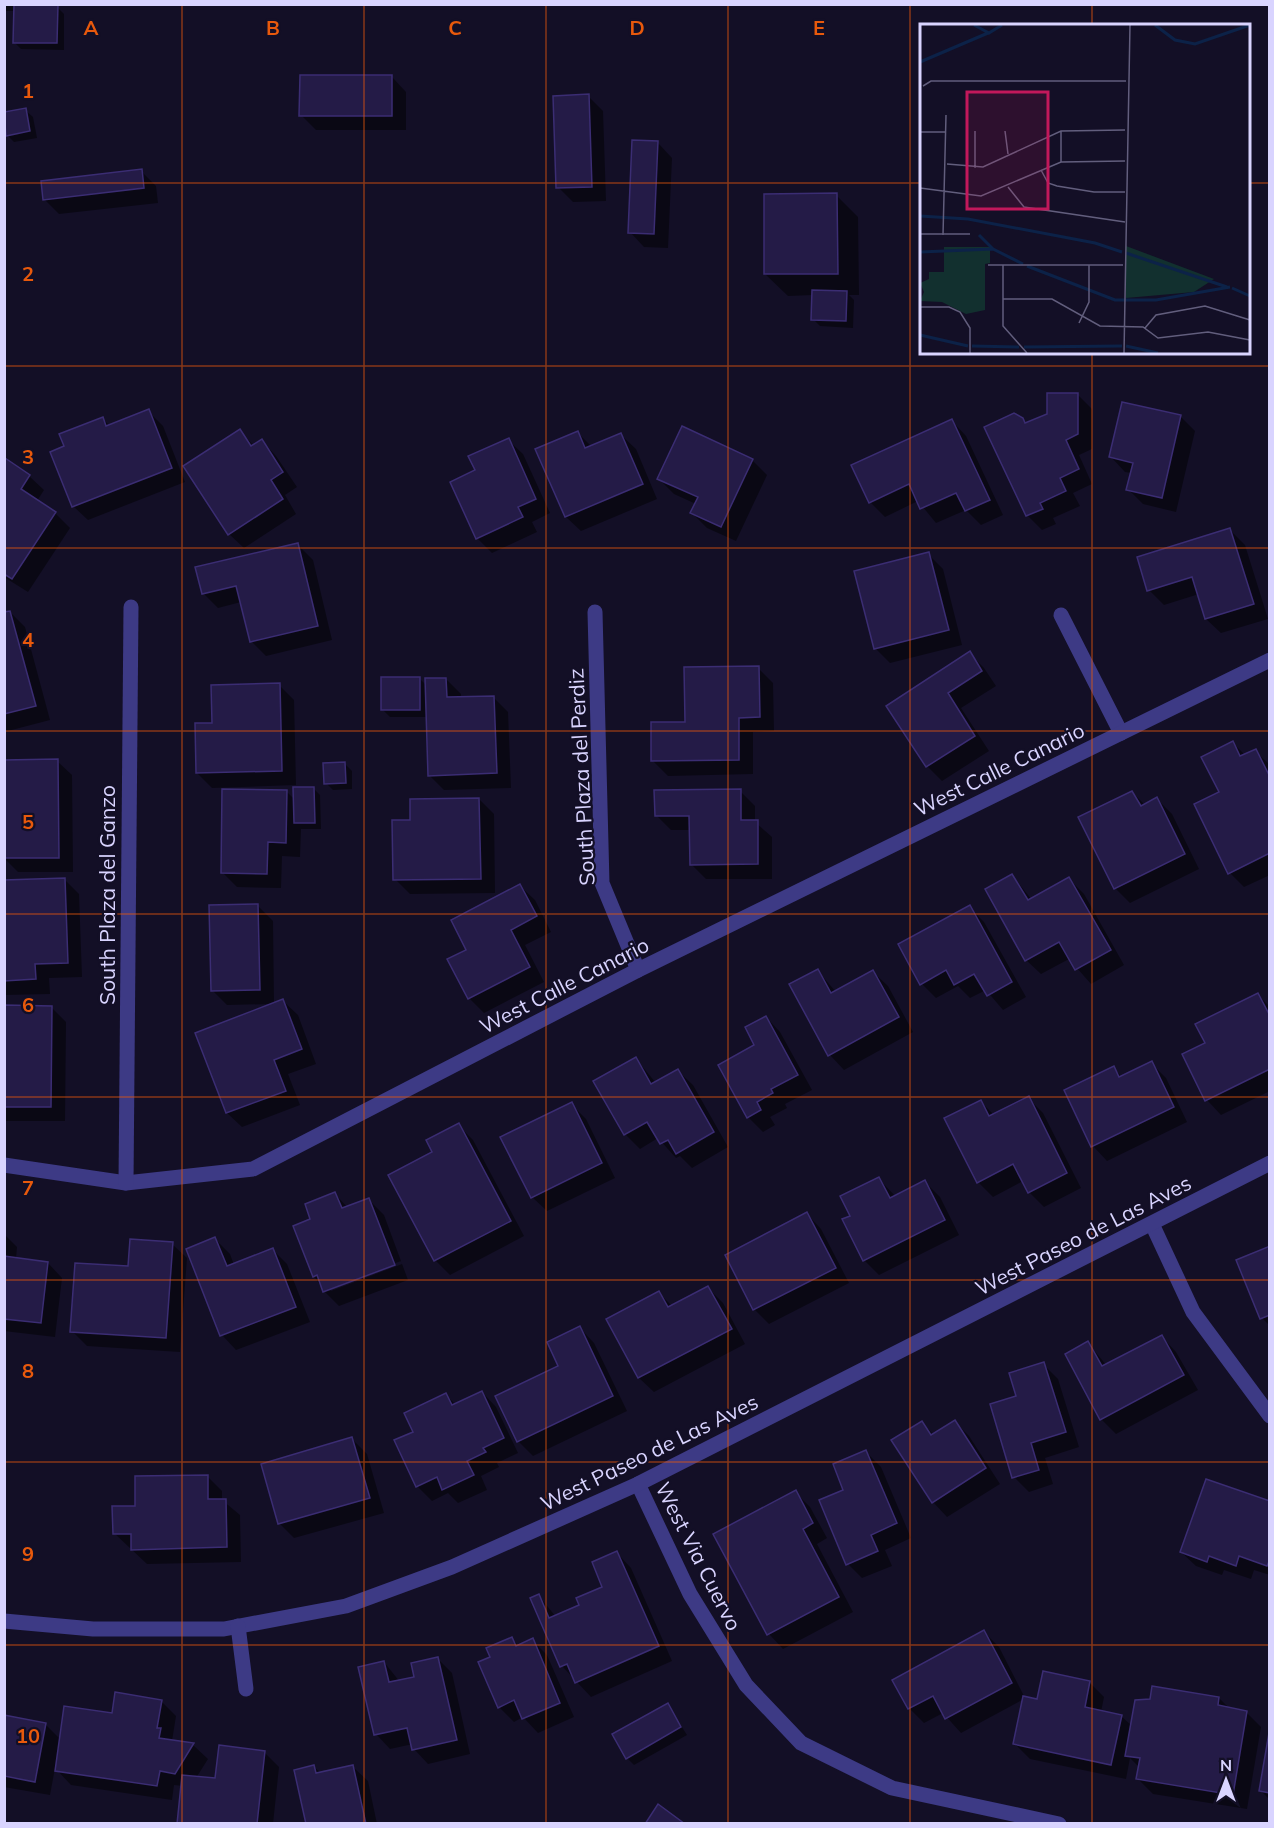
<svg xmlns="http://www.w3.org/2000/svg" width="1274" height="1828" font-family="Mulish,sans-serif">
<style>
.shadow{fill:#0007;fill-rule:evenodd}
.building{fill:#241b47;stroke:#3b2d73;stroke-width:1.5}
.lines{fill:none;stroke-linecap:round;stroke-linejoin:round}
.minor{stroke:#3d3a85;stroke-width:15}
.grid{fill:none;stroke:#e8590c;stroke-width:1.5;stroke-opacity:0.55}
.labels{text-anchor:middle;dominant-baseline:central;stroke-width:4.5;stroke-linejoin:round;paint-order:stroke}
.street-label{font-size:21px;fill:#d9d4ff;stroke:#130f26}
.inset-river{fill:none;stroke:#0c2248;stroke-width:3}
.inset-road{fill:none;stroke:#625e7d;stroke-width:1.5}
.view{fill:#c2185b;fill-opacity:0.15;stroke:#c2185b;stroke-width:3}
.inset-edge{fill:none;stroke:#d9d4ff;stroke-width:3}
.grid-label{font-size:20px;text-anchor:middle;font-weight:bold;fill:#e8590c;stroke:#130f26;stroke-width:4.5;stroke-linejoin:round;paint-order:stroke}
</style>
<rect width="100%" height="100%" fill="#130f26"/>
<!-- shadow -->
<g class="shadow">
<path d="M4,4L57,7L64,14V50L21,49L14,42L15,11H4Z"/>
<path d="M392,77L406,92V130H316L301,115Z"/>
<path d="M588,96L603,111L606,201L573,202L558,187Z"/>
<path d="M25,110L33,117L37,138L14,142L7,135L4,114Z"/>
<path d="M658,143L672,158L668,248L644,247L630,232Z"/>
<path d="M141,171L156,186L158,203L59,214L44,199Z"/>
<path d="M836,195L858,217L859,295H849L854,300L853,328L820,326L813,319V295L788,296L765,274Z"/>
<path d="M1077,394L1092,409V449L1079,455L1092,484L1073,493L1080,506L1053,518L1056,524L1042,530L1027,515L1022,420L1026,424L1048,415Z"/>
<path d="M148,411L163,426L185,482L88,520L73,506L66,447L103,419L110,426Z"/>
<path d="M1180,416L1195,431L1176,512L1143,504L1128,489L1132,473L1125,472L1111,457Z"/>
<path d="M952,421L966,436L1003,515L981,525L966,510L936,523L918,501L885,517L870,502Z"/>
<path d="M240,431L254,446L262,441L276,456L297,487L285,495L296,514L244,548L229,534Z"/>
<path d="M578,433L592,447L621,435L636,449L657,499L581,531L566,517L537,450Z"/>
<path d="M508,440L523,454L550,513L532,522L537,532L492,553L477,538V471Z"/>
<path d="M5,460L29,476L44,490L37,501L55,513L70,528L28,592L4,577Z"/>
<path d="M752,460L767,475L736,541L707,528L692,513L696,504L674,494L659,479Z"/>
<path d="M1230,530L1245,545L1268,619L1221,633L1206,619L1199,594L1164,605L1149,590Z"/>
<path d="M298,545L313,560L332,640L266,656L251,641L241,602L218,608L203,593Z"/>
<path d="M928,554L943,569L962,645L890,663L875,648Z"/>
<path d="M10,612L25,627L50,720L4,732V614Z"/>
<path d="M969,653L984,668L996,686L961,708L989,751L942,781L927,766L888,706Z"/>
<path d="M758,668L773,683L774,731L753,732V774L668,776L653,761L687,724Z"/>
<path d="M419,678L427,686L446,679L461,694V698H494L508,712L511,788L444,790L429,775L428,717H390L383,710Z"/>
<path d="M279,685L294,700L296,785L212,788L197,773L214,724Z"/>
<path d="M1233,743L1245,755L1255,751L1270,765V875L1244,887L1230,873Z"/>
<path d="M4,761H57L72,775L73,872H18L4,858Z"/>
<path d="M344,763L352,771V789L333,790L326,783Z"/>
<path d="M313,788L320,795L321,829H301L300,857L282,856L281,888L237,887L222,872L286,791L295,800Z"/>
<path d="M740,791L755,806V822L772,837V879H706L691,864V830H671L656,815Z"/>
<path d="M1132,792L1145,805L1157,799L1172,814L1199,869L1130,903L1115,888Z"/>
<path d="M479,799L494,814L495,893L410,894L395,879L412,822Z"/>
<path d="M1012,875L1032,900L1069,879L1084,894L1124,965L1091,984L1069,959L1041,974L1026,960Z"/>
<path d="M64,879L79,894L82,977L49,978L50,994L4,995V881Z"/>
<path d="M520,886L535,900L551,932L525,945L544,982L484,1013L469,998L468,950Z"/>
<path d="M258,906L273,921L274,1004L283,1001L298,1015L316,1064L288,1074L300,1105L242,1127L227,1113L197,1034L273,1004L227,1005L212,990Z"/>
<path d="M969,907L984,922L1026,997L1003,1010L986,990L970,998L958,986L936,998L922,984Z"/>
<path d="M817,970L836,992L873,972L888,986L913,1032L844,1070L830,1055L791,985Z"/>
<path d="M1258,995L1270,1007V1091L1221,1115L1207,1100Z"/>
<path d="M4,1007H51L66,1022L65,1121H4Z"/>
<path d="M766,1017L780,1032L812,1090L785,1104L787,1108L770,1117L775,1125L763,1132L748,1117L756,1046Z"/>
<path d="M636,1059L656,1083L678,1071L693,1085L728,1147L692,1168L680,1156L676,1158L658,1138L640,1149L625,1134L595,1081Z"/>
<path d="M1151,1063L1166,1078L1187,1122L1107,1161L1093,1146L1113,1068L1122,1077Z"/>
<path d="M1028,1098L1043,1113L1081,1188L1044,1207L1029,1192L1023,1181L993,1197L978,1182L980,1101L994,1115Z"/>
<path d="M571,1104L586,1119L615,1178L547,1211L532,1197Z"/>
<path d="M458,1125L473,1140L524,1236L450,1275L435,1260Z"/>
<path d="M879,1179L896,1197L925,1182L940,1197L959,1235L879,1275L864,1260L852,1217Z"/>
<path d="M335,1194L348,1208L369,1200L384,1215L408,1280L339,1306L324,1291L314,1276L312,1220ZM401,1261L402,1264L331,1291L328,1288Z"/>
<path d="M807,1214L821,1229L849,1283L769,1324L754,1309L727,1256Z"/>
<path d="M4,1234L17,1247L16,1259L48,1263L62,1278L55,1337L4,1331Z"/>
<path d="M215,1239L230,1254L234,1265L273,1250L287,1264L310,1322L236,1350L222,1335Z"/>
<path d="M172,1244L187,1258L180,1352L87,1346L72,1331L130,1268Z"/>
<path d="M1270,1248V1326L1262,1318Z"/>
<path d="M708,1288L723,1303L745,1344L654,1392L639,1378L608,1320L659,1293L673,1307Z"/>
<path d="M580,1328L594,1343L627,1411L533,1456L518,1441Z"/>
<path d="M1162,1337L1176,1352L1198,1390L1116,1434L1101,1419L1088,1343L1107,1366Z"/>
<path d="M1043,1364L1058,1379L1079,1447L1045,1458L1053,1484L1029,1492L1014,1477Z"/>
<path d="M482,1392L496,1407L518,1453L497,1463L499,1467L481,1476L487,1490L458,1503L448,1493L432,1501L417,1486L415,1432L446,1395L456,1405Z"/>
<path d="M955,1422L969,1436L1000,1484L947,1517L933,1502L922,1423L934,1435Z"/>
<path d="M352,1439L367,1454L384,1513L294,1538L280,1524L263,1465Z"/>
<path d="M866,1452L881,1467L911,1538L885,1550L892,1566L862,1578L848,1564L845,1490Z"/>
<path d="M207,1476L222,1491V1500L240,1515L241,1562L147,1564L114,1533L137,1507Z"/>
<path d="M795,1492L810,1507L827,1538L817,1544L853,1612L783,1649L769,1634Z"/>
<path d="M1270,1503V1575L1254,1570L1251,1579L1224,1570L1222,1575L1196,1566L1181,1552Z"/>
<path d="M617,1553L631,1568L672,1661L591,1697L562,1666L539,1596L556,1617L581,1606L604,1588Z"/>
<path d="M984,1632L999,1647L1025,1698L1038,1700L1089,1682L1104,1697L1101,1712L1121,1716L1132,1726L1219,1698L1230,1709L1246,1712L1261,1727L1247,1809L1153,1794L1138,1779L1140,1768L1130,1758L1126,1779L1030,1759L1015,1744L1024,1699L961,1733L943,1713L924,1723L909,1708L894,1680Z"/>
<path d="M512,1639L519,1646L532,1640L547,1655L574,1717L538,1733L523,1717L514,1722L499,1707L492,1657Z"/>
<path d="M437,1658L452,1673L470,1754L428,1764L414,1749L413,1744L390,1749L376,1734L384,1662L400,1682L416,1678Z"/>
<path d="M161,1701L176,1716L172,1741L193,1745L208,1759L196,1778L217,1780L264,1752L279,1767L273,1824H179L183,1786L174,1785L172,1800L71,1785L55,1768L50,1795L4,1787V1717L45,1724L61,1740L113,1715Z"/>
<path d="M667,1704L687,1735L634,1765L627,1758Z"/>
<path d="M1270,1736V1800L1261,1791Z"/>
<path d="M314,1767L321,1773L353,1767L368,1781L377,1824H307Z"/>
</g>
<!-- building -->
<g class="building">
<path d="M14,4L58,5L57,43H13Z"/>
<path d="M300,75H392V116H299Z"/>
<path d="M589,94L592,187L556,188L553,96Z"/>
<path d="M26,108L30,131L6,136L4,112Z"/>
<path d="M632,140L658,141L654,234L628,233Z"/>
<path d="M142,169L144,188L43,200L41,181Z"/>
<path d="M837,193L838,274H764V194Z"/>
<path d="M812,290L847,291L846,321L811,320Z"/>
<path d="M1047,393H1078V434L1066,440L1079,469L1060,478L1066,491L1040,503L1043,509L1026,516L984,427L1014,413L1023,418L1025,423L1047,414Z"/>
<path d="M1122,402L1181,415L1162,498L1126,490L1133,463L1109,457Z"/>
<path d="M149,409L172,468L72,507L50,452L64,446L59,434L103,417L106,426Z"/>
<path d="M952,419L990,500L965,511L956,493L920,509L909,484L869,503L851,465Z"/>
<path d="M682,426L753,459L721,527L690,513L698,497L657,479Z"/>
<path d="M240,429L251,446L262,439L283,472L271,480L283,499L228,535L183,466Z"/>
<path d="M578,431L585,448L621,433L643,484L565,517L535,449Z"/>
<path d="M509,438L536,499L518,507L523,517L476,539L450,482L475,470L468,456Z"/>
<path d="M5,458L30,475L21,489L56,512L12,579L4,574Z"/>
<path d="M1230,528L1254,604L1205,619L1192,577L1147,591L1137,557Z"/>
<path d="M298,543L318,626L250,642L236,586L202,594L195,567Z"/>
<path d="M929,552L949,630L874,649L854,571Z"/>
<path d="M10,611L36,706L4,714V612Z"/>
<path d="M970,651L982,671L948,693L975,736L926,767L886,706Z"/>
<path d="M759,666L760,717L739,718V760L651,761V722H685L684,667Z"/>
<rect x="381" y="677" width="39" height="33"/>
<path d="M425,678H446L447,697L494,696L497,773L428,776Z"/>
<path d="M280,683L282,771L196,773L195,723H212L211,685Z"/>
<path d="M1233,741L1240,756L1256,749L1270,777V853L1228,874L1194,804L1219,792L1201,757Z"/>
<path d="M58,759L59,858H4V760Z"/>
<path d="M345,762L346,783L324,784L323,763Z"/>
<path d="M293,787H314L315,823H294Z"/>
<path d="M222,789L287,790L286,843L268,842L267,874L221,873Z"/>
<path d="M741,789V820H758V864L690,865L689,816H655L654,790Z"/>
<path d="M1132,791L1141,806L1157,797L1185,854L1114,889L1078,817Z"/>
<path d="M479,798L481,879L393,880L392,820H410V799Z"/>
<path d="M1012,874L1028,900L1069,877L1111,950L1075,970L1059,942L1025,961L985,889Z"/>
<path d="M65,878L68,963L35,964L36,979L4,981V880Z"/>
<path d="M520,884L537,916L511,930L530,967L468,999L447,959L466,950L451,920Z"/>
<path d="M258,904L260,990L211,991L209,905Z"/>
<path d="M970,905L1012,982L987,996L974,974L954,985L946,970L920,985L898,944Z"/>
<path d="M818,969L831,993L873,970L899,1017L828,1056L789,984Z"/>
<path d="M1258,993L1270,1016V1069L1205,1101L1182,1054L1205,1043L1195,1024Z"/>
<path d="M283,999L302,1049L274,1060L286,1091L226,1113L195,1033Z"/>
<path d="M4,1005L52,1006L51,1107H4Z"/>
<path d="M766,1016L798,1075L771,1089L773,1093L757,1102L761,1110L747,1118L718,1065L754,1045L745,1027Z"/>
<path d="M636,1057L651,1084L678,1069L714,1132L676,1154L668,1140L660,1144L647,1122L624,1135L593,1081Z"/>
<path d="M1152,1061L1174,1107L1091,1147L1064,1090L1114,1066L1119,1077Z"/>
<path d="M1029,1096L1067,1173L1028,1193L1013,1164L977,1183L944,1118L981,1100L989,1116Z"/>
<path d="M572,1102L602,1163L531,1198L500,1137Z"/>
<path d="M459,1123L511,1221L434,1261L388,1175L432,1152L426,1140Z"/>
<path d="M879,1177L890,1198L925,1180L945,1220L863,1261L842,1219L850,1216L840,1196Z"/>
<path d="M335,1192L342,1208L369,1198L395,1265L323,1292L317,1275L313,1277L293,1226L310,1219L305,1204Z"/>
<path d="M807,1212L836,1268L753,1310L725,1255Z"/>
<path d="M215,1237L227,1266L273,1248L296,1307L220,1336L186,1249Z"/>
<path d="M130,1239L173,1242L166,1338L70,1332L75,1263L128,1266Z"/>
<path d="M1270,1246V1315L1260,1319L1236,1260Z"/>
<path d="M4,1256L48,1262L41,1323L4,1319Z"/>
<path d="M708,1286L732,1329L638,1378L606,1319L659,1291L668,1307Z"/>
<path d="M580,1326L613,1396L517,1442L495,1396L558,1366L547,1342Z"/>
<path d="M1162,1335L1184,1375L1100,1420L1065,1354L1088,1341L1102,1366Z"/>
<path d="M1044,1362L1066,1432L1031,1443L1039,1470L1012,1478L990,1404L1016,1396L1009,1373Z"/>
<path d="M482,1391L504,1438L483,1448L486,1452L467,1461L474,1475L442,1490L437,1477L416,1487L394,1440L413,1432L404,1413L446,1393L452,1405Z"/>
<path d="M955,1420L986,1468L932,1503L891,1440L922,1421L931,1435Z"/>
<path d="M352,1437L370,1498L278,1524L261,1464Z"/>
<path d="M866,1450L897,1523L871,1535L878,1551L846,1565L819,1500L843,1490L833,1464Z"/>
<path d="M208,1475V1499H226L227,1547L131,1550V1534H113L112,1506H135V1476Z"/>
<path d="M1206,1479L1270,1501V1559L1267,1566L1239,1556L1236,1566L1209,1556L1207,1562L1180,1552Z"/>
<path d="M796,1490L813,1523L803,1529L839,1597L767,1635L713,1534Z"/>
<path d="M617,1551L659,1646L575,1683L567,1664L560,1667L530,1598L539,1594L549,1618L579,1605L576,1598L602,1587L592,1562Z"/>
<path d="M984,1630L1012,1683L945,1719L933,1696L908,1709L892,1680Z"/>
<path d="M512,1637L516,1646L533,1638L560,1703L522,1719L514,1700L498,1708L478,1662L490,1657L486,1648Z"/>
<path d="M438,1657L457,1740L412,1750L407,1728L374,1735L358,1667L384,1661L389,1682L414,1677L411,1663Z"/>
<path d="M1043,1671L1090,1681L1085,1707L1122,1715L1111,1765L1013,1744L1023,1696L1037,1699Z"/>
<path d="M1152,1686L1219,1697L1218,1705L1247,1711L1233,1795L1136,1779L1140,1758L1125,1756L1135,1700L1150,1699Z"/>
<path d="M115,1692L162,1700L157,1728H161L159,1738L194,1743L175,1774L160,1771L157,1786L55,1771L64,1706L112,1713Z"/>
<path d="M668,1703L681,1727L626,1759L612,1734Z"/>
<path d="M4,1715L46,1723L35,1782L4,1776Z"/>
<path d="M1270,1727V1793L1259,1791Z"/>
<path d="M219,1745L265,1751L257,1824H177L182,1775L215,1778Z"/>
<path d="M314,1765L316,1773L353,1765L366,1824H306L294,1770Z"/>
<path d="M658,1804L685,1824H645Z"/>
</g>
<g class="lines">
<!-- minor -->
<g class="minor">
<path d="M595,612L602,883L638,970"/>
<path d="M1061,615L1121,733"/>
<path d="M4,1165L126,1183L253,1169L638,970L1270,660"/>
<path d="M126,1183L131,607"/>
<path d="M1152,1224L1193,1312L1270,1416"/>
<path d="M638,1484L690,1594L746,1685L801,1743L892,1788L1059,1824"/>
<path d="M4,1621L93,1629H224L346,1606L452,1567L638,1484L1270,1163"/>
<path d="M238,1626L246,1689"/>
</g>
</g>
<!-- grid -->
<path class="grid" d="M182,4V1824M364,4V1824M546,4V1824M728,4V1824M910,4V1824M1092,4V26M4,183H922M1248,183H1270M1092,352V1824M4,366H1270M4,548H1270M4,731H1270M4,914H1270M4,1097H1270M4,1280H1270M4,1462H1270M4,1645H1270"/>
<g class="labels">
<!-- street labels -->
<g class="street-label">
<text transform="translate(999 769) rotate(-26)">West Calle Canario</text>
<text transform="translate(581 777) rotate(-93)">South Plaza del Perdiz</text>
<text transform="translate(107 895) rotate(-90)">South Plaza del Ganzo</text>
<text transform="translate(564 985) rotate(-27)">West Calle Canario</text>
<text transform="translate(1083 1235) rotate(-27)">West Paseo de Las Aves</text>
<text transform="translate(649 1452) rotate(-26)">West Paseo de Las Aves</text>
<text transform="translate(699 1556) rotate(63)">West Via Cuervo</text>
</g>
</g>
<!-- overview -->
<g transform="translate(920 24)">
<rect width="330" height="330" fill="#130f26"/>
<path d="M206,222L294,255L274,268L206,274ZM24,223H70V239L65,240V286L46,290L22,278L0,277L4,268L0,259L9,255V248H24Z" fill="#12302f"/>
<path class="inset-river" d="M54,1L69,9L82,1M235,1L255,16L275,20L330,1M0,38L68,9M0,192L48,195L175,219L202,228M59,211L73,225M0,228L73,225L103,240M206,229L307,263M107,242L195,276H236L310,263M312,264L330,272M0,311L48,322M52,322L99,323M206,322L238,329M104,323L202,322"/>
<path class="inset-road" d="M3,62L11,57H206M85,107L88,130M141,107V138M0,108H26M27,140L63,143L141,107L205,106M55,144V107M121,146L128,159L137,162L174,168H205M88,163L104,183L205,198M0,164L61,172L141,138L205,137M0,210H50M23,211L26,91M68,241H203M83,241V302L107,329M83,275H132L180,302L223,303L238,314L288,308L330,316M0,283H29L40,288L50,304V329M159,299L169,278V241M225,304L236,291L285,282L330,296M204,329L210,1"/>
<path class="view" d="M47,68H128V185H47Z"/>
<rect width="330" height="330" class="inset-edge"/>
</g>
<g class="grid-label">
<text x="91" y="35">A</text>
<text x="273" y="35">B</text>
<text x="455" y="35">C</text>
<text x="637" y="35">D</text>
<text x="819" y="35">E</text>
<text x="28" y="98">1</text>
<text x="28" y="281">2</text>
<text x="28" y="464">3</text>
<text x="28" y="647">4</text>
<text x="28" y="829">5</text>
<text x="28" y="1012">6</text>
<text x="28" y="1195">7</text>
<text x="28" y="1378">8</text>
<text x="28" y="1561">9</text>
<text x="28" y="1743">10</text>
</g>
<!-- border -->
<rect width="1274" height="1828" fill="none" stroke="#d9d4ff" stroke-width="12"/>
<!-- north arrow -->
<g transform="translate(1226 1780)" stroke="#130f26" stroke-width="4.5" paint-order="stroke">
<path d="M0-4.5L10 22L0 15L-10 22Z" fill="#d9d4ff"/>
<text y="-9" font-size="16" font-weight="bold" text-anchor="middle" fill="#d9d4ff">N</text>
</g>
</svg>
